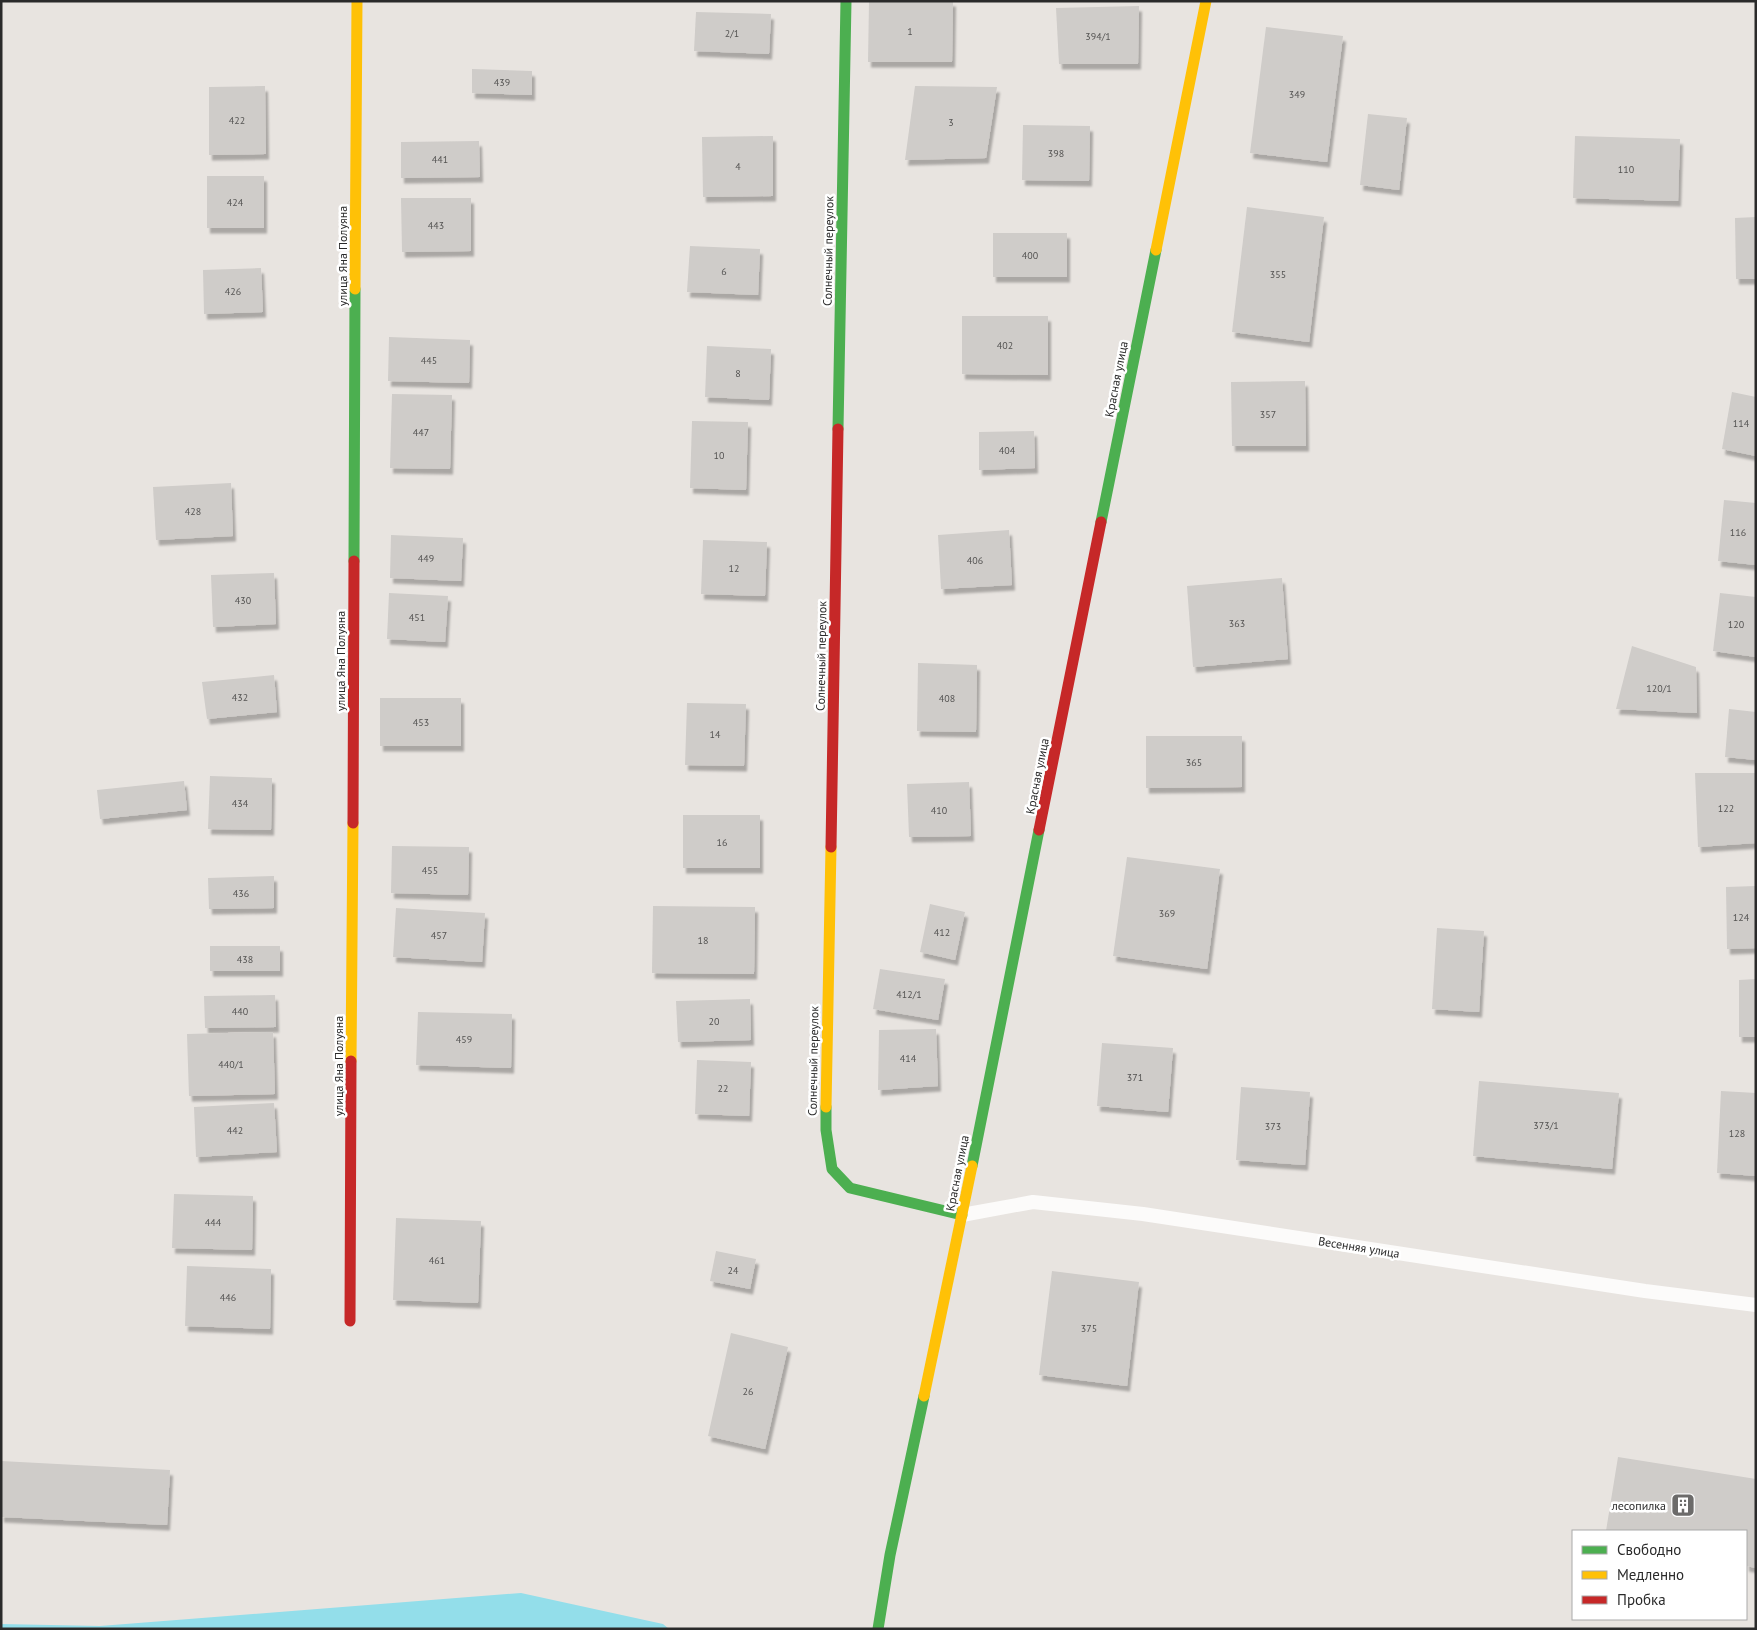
<svg xmlns="http://www.w3.org/2000/svg" width="1757" height="1630" font-family="'PT Sans',sans-serif">
<style>
.water{fill:#93deea}
.building{fill:#cfccc9;filter:url(#shadow)}
.lines{fill:none;stroke-linecap:round;stroke-linejoin:round}
.lane{stroke:#fcfbfa;stroke-width:14}
.fast{stroke:#4caf50;stroke-width:11}
.slow{stroke:#ffc107;stroke-width:11}
.jam{stroke:#c62828;stroke-width:11}
.labels{text-anchor:middle;dominant-baseline:central;stroke-width:5;stroke-linejoin:round;paint-order:stroke}
.number-label{font-size:10px;fill:#545352}
.street-label{font-size:12px;fill:#2a2a2a;stroke:#fff}
.poi-label{font-size:12px;fill:#2a2a2a;stroke:#fff;text-anchor:end}
</style>
<defs>
<filter id="shadow"><feDropShadow dx="3" dy="5.5" stdDeviation="1" flood-color="#0004"/></filter>
</defs>
<rect width="100%" height="100%" fill="#e8e4e0"/>
<!-- water -->
<path class="water" d="M521,1593L663,1624L669,1629H1V1624L100,1626Z"/>
<!-- building -->
<g class="building">
<path d="M869,1H953L952,62H868Z"/>
<path d="M1139,6L1138,64H1059L1056,8Z"/>
<path d="M696,12L771,14L769,54L694,51Z"/>
<path d="M1266,27L1343,36L1327,162L1250,153Z"/>
<path d="M472,69L532,71V95L472,93Z"/>
<path d="M265,86L266,154L209,155V87Z"/>
<path d="M915,86L997,87L986,158L905,160Z"/>
<path d="M1368,114L1407,118L1399,190L1360,185Z"/>
<path d="M1023,125L1090,126L1089,181L1022,180Z"/>
<path d="M773,136V196L703,197L702,137Z"/>
<path d="M1575,136L1680,139L1678,201L1573,198Z"/>
<path d="M479,141L480,177L401,178V142Z"/>
<rect x="207" y="176" width="57" height="52"/>
<path d="M401,198H471V251L402,252Z"/>
<path d="M1247,207L1324,217L1309,342L1232,332Z"/>
<path d="M1756,217V279H1736L1735,218Z"/>
<rect x="993" y="233" width="74" height="44"/>
<path d="M690,246L760,249L758,295L687,292Z"/>
<path d="M261,268L263,312L204,314L203,270Z"/>
<path d="M962,316H1048V375L962,374Z"/>
<path d="M389,337L470,340L469,383L388,381Z"/>
<path d="M707,346L771,349L769,400L705,397Z"/>
<path d="M1305,381L1306,446H1232L1231,382Z"/>
<path d="M1732,392L1756,397V456L1722,449Z"/>
<path d="M392,394L452,395L450,469L390,468Z"/>
<path d="M692,421L748,422L746,490L690,488Z"/>
<path d="M1034,431L1035,468L979,470V432Z"/>
<path d="M231,483L233,536L156,540L153,487Z"/>
<path d="M1724,500L1756,503V565L1718,561Z"/>
<path d="M1009,530L1012,585L941,589L938,535Z"/>
<path d="M391,535L463,538L461,581L390,578Z"/>
<path d="M703,540L767,542L765,596L701,594Z"/>
<path d="M274,573L276,624L213,627L211,575Z"/>
<path d="M1282,578L1288,659L1193,667L1187,586Z"/>
<path d="M389,593L448,596L445,642L387,639Z"/>
<path d="M1720,593L1756,597V657L1713,651Z"/>
<path d="M1632,646L1696,667L1697,713L1616,709Z"/>
<path d="M918,663L977,665L976,732L917,731Z"/>
<path d="M274,675L277,712L207,719L202,682Z"/>
<rect x="380" y="698" width="81" height="48"/>
<path d="M687,703L746,704L744,766L685,765Z"/>
<path d="M1729,709L1756,712V760L1725,757Z"/>
<path d="M1146,736H1242V787L1146,788Z"/>
<path d="M1695,773H1756V843L1698,847Z"/>
<path d="M210,776L272,778L271,830L208,829Z"/>
<path d="M184,781L187,810L100,819L97,790Z"/>
<path d="M969,782L971,836L909,837L907,784Z"/>
<rect x="683" y="815" width="77" height="53"/>
<path d="M392,846L469,847L468,895L391,893Z"/>
<path d="M1127,857L1220,869L1207,969L1113,956Z"/>
<path d="M274,876V908L209,909L208,878Z"/>
<path d="M1756,886V948L1727,949L1726,887Z"/>
<path d="M930,904L965,912L955,960L920,952Z"/>
<path d="M653,906L755,907L754,974L652,973Z"/>
<path d="M396,908L485,913L482,962L393,957Z"/>
<path d="M1437,928L1484,931L1479,1012L1432,1009Z"/>
<rect x="210" y="946" width="70" height="25"/>
<path d="M880,969L945,979L938,1020L873,1009Z"/>
<path d="M1756,979V1037H1739V980Z"/>
<path d="M275,995L276,1027L205,1028L204,996Z"/>
<path d="M750,999L751,1040L678,1042L676,1001Z"/>
<path d="M418,1012L512,1014L511,1068L416,1065Z"/>
<path d="M936,1029L938,1086L878,1090L879,1030Z"/>
<path d="M273,1032L275,1094L189,1096L187,1034Z"/>
<path d="M1102,1043L1173,1048L1168,1112L1097,1106Z"/>
<path d="M697,1060L751,1062L749,1116L695,1114Z"/>
<path d="M1479,1081L1619,1093L1612,1169L1473,1156Z"/>
<path d="M1241,1087L1310,1092L1305,1165L1236,1160Z"/>
<path d="M1721,1091L1756,1093V1176L1717,1173Z"/>
<path d="M274,1103L277,1152L196,1157L194,1107Z"/>
<path d="M174,1194L253,1196L252,1250L172,1248Z"/>
<path d="M396,1218L481,1221L478,1303L393,1300Z"/>
<path d="M716,1251L756,1259L750,1289L710,1281Z"/>
<path d="M187,1266L271,1269L270,1329L185,1326Z"/>
<path d="M1052,1271L1139,1282L1127,1386L1039,1375Z"/>
<path d="M731,1333L788,1347L765,1449L708,1436Z"/>
<path d="M1618,1457L1756,1479V1568L1746,1566V1531H1606Z"/>
<path d="M1,1461L170,1470L167,1525L1,1517Z"/>
</g>
<g class="lines">
<!-- lane -->
<path class="lane" d="M962,1215L1033,1202L1143,1214L1645,1291L1756,1305"/>
<!-- fast -->
<g class="fast">
<path d="M838,429L846,1"/>
<path d="M1101,522L1156,250"/>
<path d="M354,561L355,289"/>
<path d="M826,1107V1130L832,1169L850,1188L962,1215"/>
<path d="M972,1166L1039,830"/>
<path d="M878,1629L890,1555L924,1396"/>
</g>
<!-- slow -->
<g class="slow">
<path d="M1156,250L1206,1"/>
<path d="M355,289L357,1"/>
<path d="M351,1061L353,823"/>
<path d="M826,1107L831,847"/>
<path d="M924,1396L972,1166"/>
</g>
<!-- jam -->
<g class="jam">
<path d="M353,823L354,561"/>
<path d="M1039,830L1101,522"/>
<path d="M831,847L838,429"/>
<path d="M350,1321L351,1061"/>
</g>
</g>
<!-- icons -->
<defs>
<g id="building-square" transform="scale(1.25)"><rect x="-9" y="-9" width="18" height="18" rx="4" fill="#6c6b6a" stroke="#fff"/><path d="M-4-6H4V6H1V3H-1V6H-4ZM-2.5-4.3h1.7v1.8h-1.7ZM.8-4.3h1.7v1.8H.8ZM-2.5-1h1.7V.8h-1.7ZM.8-1h1.7V.8H.8Z" fill="#fff"/></g>
</defs>
<g fill-rule="evenodd">
<use href="#building-square" x="1683" y="1505"/>
</g>
<g class="labels">
<!-- number labels -->
<g class="number-label">
<text x="910" y="31">1</text>
<text x="732" y="33">2/1</text>
<text x="1098" y="36">394/1</text>
<text x="502" y="82">439</text>
<text x="1297" y="94">349</text>
<text x="237" y="120">422</text>
<text x="951" y="122">3</text>
<text x="1056" y="153">398</text>
<text x="440" y="159">441</text>
<text x="738" y="166">4</text>
<text x="1626" y="169">110</text>
<text x="235" y="202">424</text>
<text x="436" y="225">443</text>
<text x="1030" y="255">400</text>
<text x="724" y="271">6</text>
<text x="1278" y="274">355</text>
<text x="233" y="291">426</text>
<text x="1005" y="345">402</text>
<text x="429" y="360">445</text>
<text x="738" y="373">8</text>
<text x="1268" y="414">357</text>
<text x="1741" y="423">114</text>
<text x="421" y="432">447</text>
<text x="1007" y="450">404</text>
<text x="719" y="455">10</text>
<text x="193" y="511">428</text>
<text x="1738" y="532">116</text>
<text x="426" y="558">449</text>
<text x="975" y="560">406</text>
<text x="734" y="568">12</text>
<text x="243" y="600">430</text>
<text x="417" y="617">451</text>
<text x="1237" y="623">363</text>
<text x="1736" y="624">120</text>
<text x="1659" y="688">120/1</text>
<text x="240" y="697">432</text>
<text x="947" y="698">408</text>
<text x="421" y="722">453</text>
<text x="715" y="734">14</text>
<text x="1194" y="762">365</text>
<text x="240" y="803">434</text>
<text x="1726" y="808">122</text>
<text x="939" y="810">410</text>
<text x="722" y="842">16</text>
<text x="430" y="870">455</text>
<text x="241" y="893">436</text>
<text x="1167" y="913">369</text>
<text x="1741" y="917">124</text>
<text x="942" y="932">412</text>
<text x="439" y="935">457</text>
<text x="703" y="940">18</text>
<text x="245" y="959">438</text>
<text x="909" y="994">412/1</text>
<text x="240" y="1011">440</text>
<text x="714" y="1021">20</text>
<text x="464" y="1039">459</text>
<text x="908" y="1058">414</text>
<text x="231" y="1064">440/1</text>
<text x="1135" y="1077">371</text>
<text x="723" y="1088">22</text>
<text x="1546" y="1125">373/1</text>
<text x="1273" y="1126">373</text>
<text x="235" y="1130">442</text>
<text x="1737" y="1133">128</text>
<text x="213" y="1222">444</text>
<text x="437" y="1260">461</text>
<text x="733" y="1270">24</text>
<text x="228" y="1297">446</text>
<text x="1089" y="1328">375</text>
<text x="748" y="1391">26</text>
</g>
<!-- street labels -->
<g class="street-label">
<text transform="translate(828 251) rotate(-89)">Солнечный переулок</text>
<text transform="translate(342 256) rotate(-90)">улица Яна Полуяна</text>
<text transform="translate(1116 379) rotate(-79)">Красная улица</text>
<text transform="translate(821 656) rotate(-89)">Солнечный переулок</text>
<text transform="translate(340 661) rotate(-90)">улица Яна Полуяна</text>
<text transform="translate(1037 776) rotate(-79)">Красная улица</text>
<text transform="translate(813 1061) rotate(-89)">Солнечный переулок</text>
<text transform="translate(338 1066) rotate(-90)">улица Яна Полуяна</text>
<text transform="translate(957 1173) rotate(-79)">Красная улица</text>
<text transform="translate(1359 1247) rotate(9)">Весенняя улица</text>
</g>
<!-- poi labels -->
<g class="poi-label">
<text x="1666" y="1505">лесопилка</text>
</g>
</g>
<!-- border -->
<rect width="1757" height="1630" fill="none" stroke="#2a2a2a" stroke-width="5"/>
<!-- legend -->
<rect x="1572" y="1530" width="175" height="90" fill="#ffffff" stroke="#aaaaaa"/>
<rect x="1582" y="1546" width="25" height="8" fill="#4caf50" stroke="#aaaaaa"/>
<text x="1617" y="1555" font-size="15" fill="#2a2a2a">Свободно</text>
<rect x="1582" y="1571" width="25" height="8" fill="#ffc107" stroke="#aaaaaa"/>
<text x="1617" y="1580" font-size="15" fill="#2a2a2a">Медленно</text>
<rect x="1582" y="1596" width="25" height="8" fill="#c62828" stroke="#aaaaaa"/>
<text x="1617" y="1605" font-size="15" fill="#2a2a2a">Пробка</text>
</svg>
